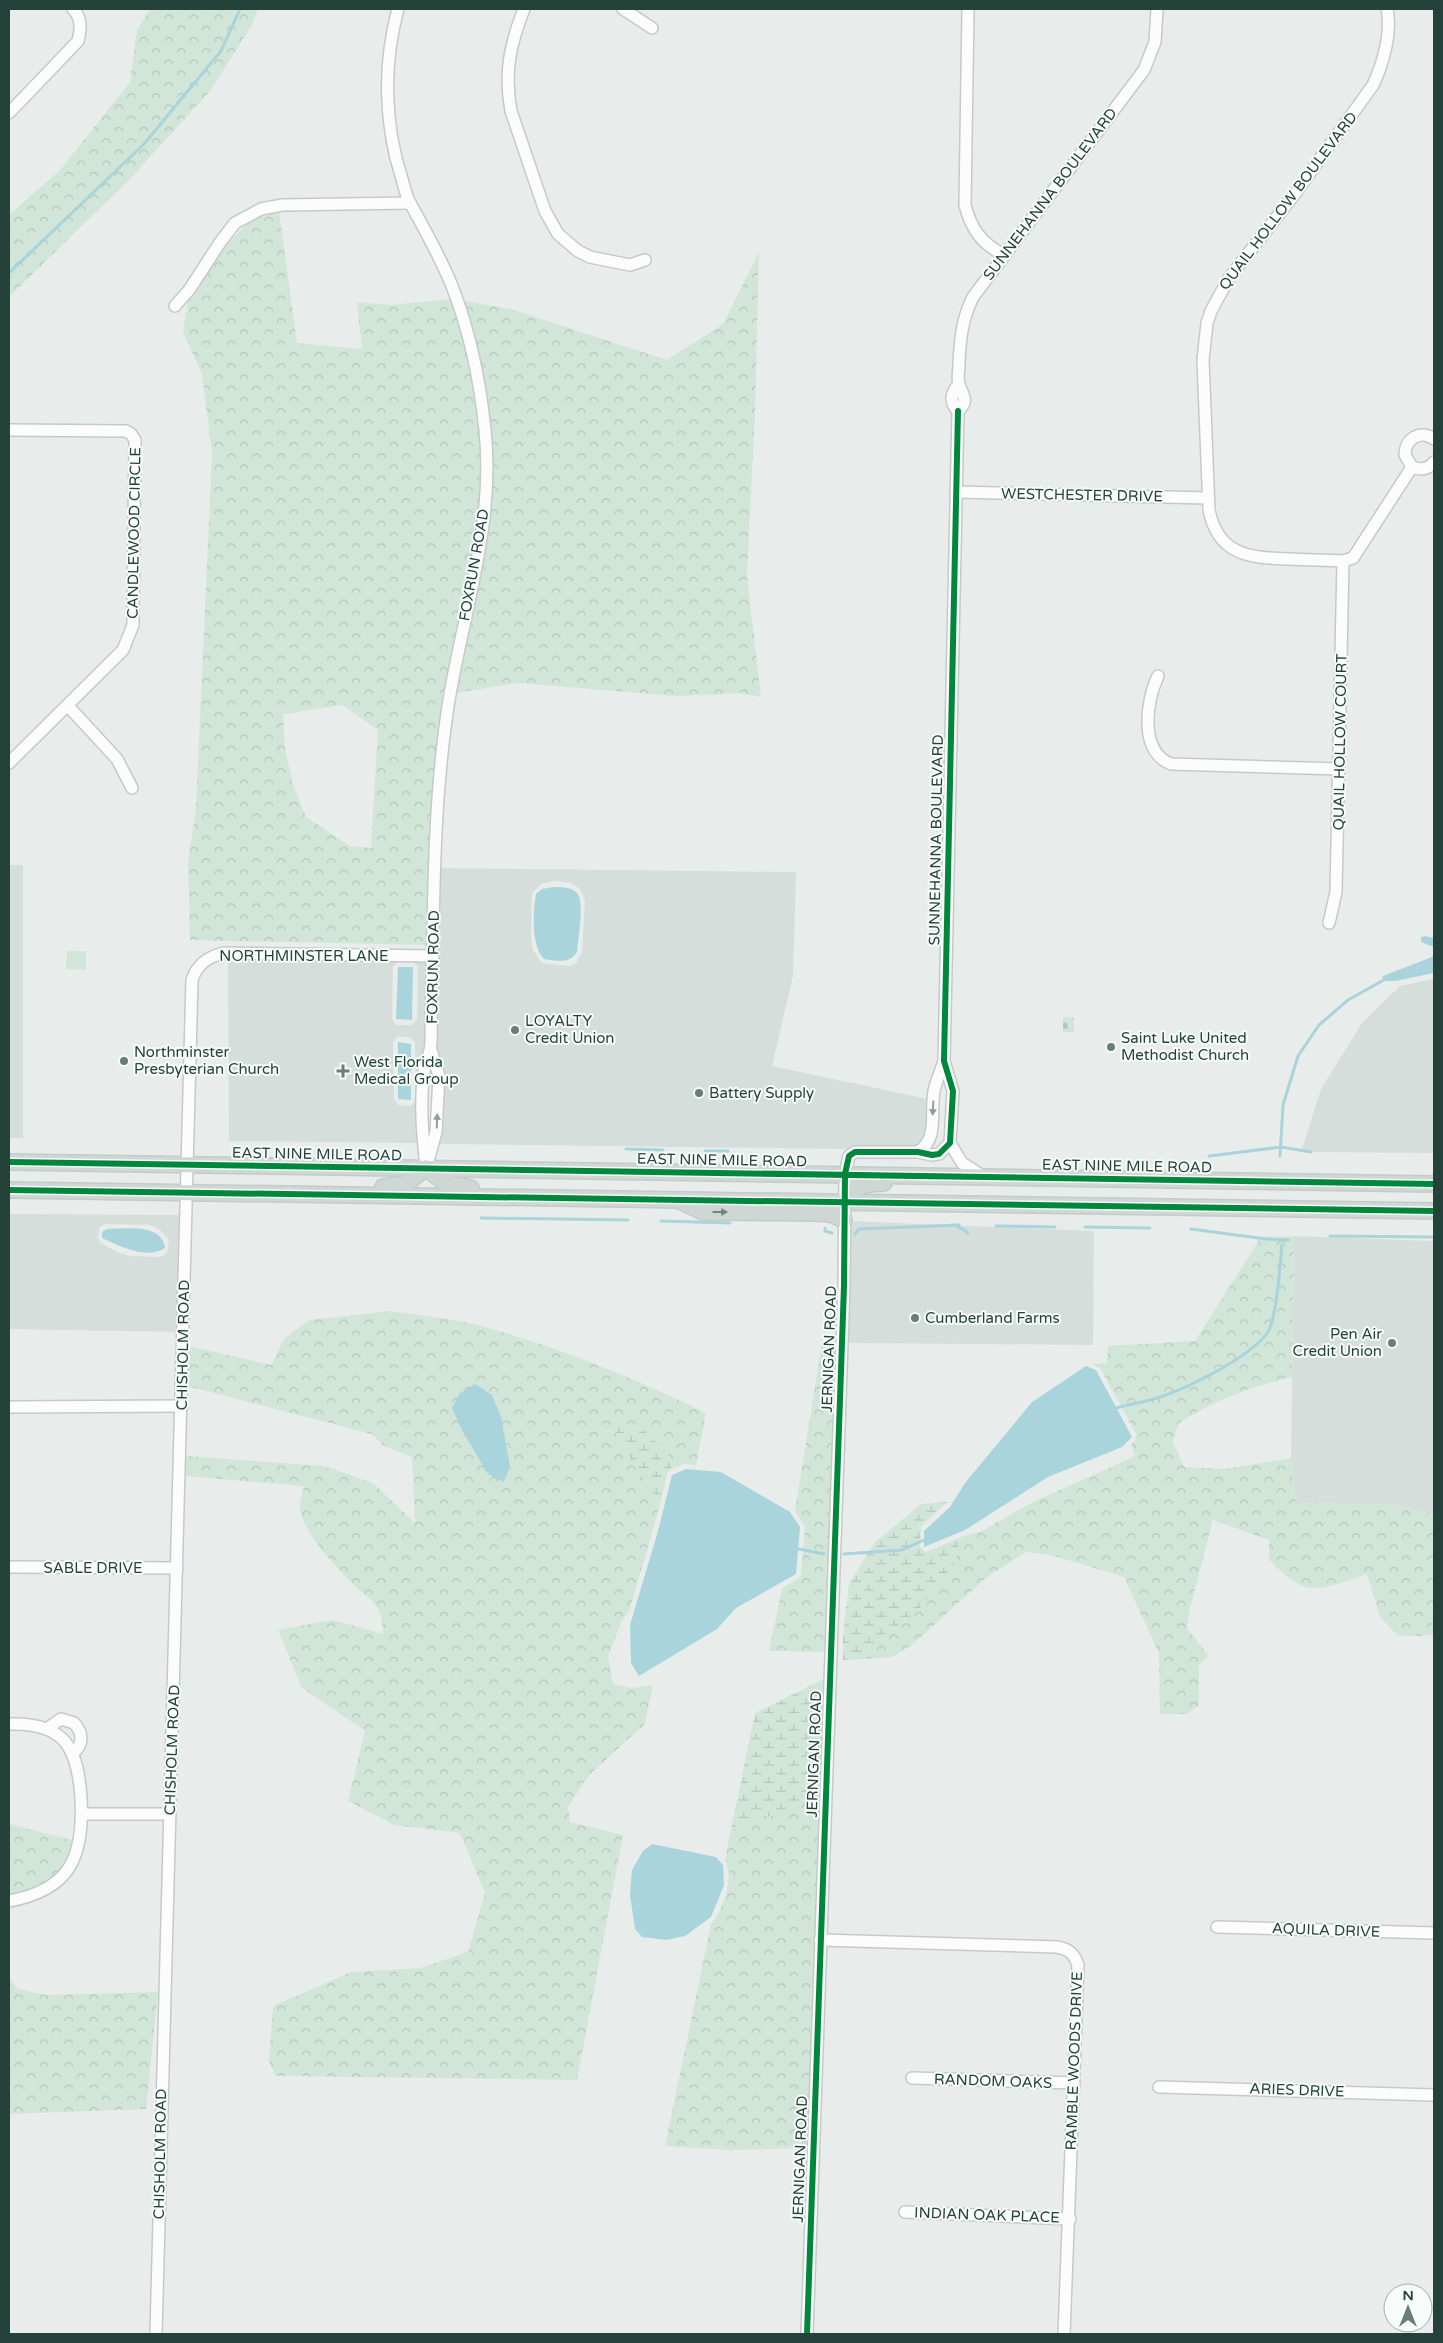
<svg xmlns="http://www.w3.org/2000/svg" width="1443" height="2343" font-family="'Varela Round',sans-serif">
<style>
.built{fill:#d6dedb;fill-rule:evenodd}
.green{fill:#d1e6d8}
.forest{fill:url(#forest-crowns);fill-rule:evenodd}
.wetland{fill:url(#wetland-marsh)}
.cemetery{fill:url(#cemetery-stones)}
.water{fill:#a9d4db}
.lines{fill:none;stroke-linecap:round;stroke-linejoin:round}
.stream{stroke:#a9d4db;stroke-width:3}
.minor-casing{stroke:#c5cac8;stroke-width:14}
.major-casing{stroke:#c3ccc9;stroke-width:18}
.minor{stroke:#fcfcfc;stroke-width:11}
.major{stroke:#cfd7d5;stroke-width:15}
.cycleway-casing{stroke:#f7fbf9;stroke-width:9}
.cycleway{stroke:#00873e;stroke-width:6}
.oneway{fill:#909f9b}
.oneway2{fill:#718580}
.poi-dot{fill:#697e78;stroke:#f7fbf9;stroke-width:2}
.labels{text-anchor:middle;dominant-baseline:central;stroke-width:4;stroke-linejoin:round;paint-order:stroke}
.street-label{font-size:15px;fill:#24423a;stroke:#f7fbf9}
.poi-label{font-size:15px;fill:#24423a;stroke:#f7fbf9;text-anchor:start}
</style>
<defs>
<pattern id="forest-crowns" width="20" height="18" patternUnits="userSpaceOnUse" patternTransform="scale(1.25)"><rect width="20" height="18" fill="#d1e6d8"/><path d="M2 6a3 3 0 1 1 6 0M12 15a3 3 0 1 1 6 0" fill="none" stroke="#b3c6ba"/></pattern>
<pattern id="wetland-marsh" width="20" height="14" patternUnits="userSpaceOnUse" patternTransform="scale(1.25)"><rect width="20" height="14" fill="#d1e6d8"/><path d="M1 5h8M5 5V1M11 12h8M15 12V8" fill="none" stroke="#b3c6ba"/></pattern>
<pattern id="cemetery-stones" width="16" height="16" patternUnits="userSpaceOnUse" patternTransform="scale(1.25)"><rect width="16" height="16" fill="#d1e6d8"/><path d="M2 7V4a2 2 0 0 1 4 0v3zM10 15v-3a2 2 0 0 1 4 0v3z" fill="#b3c6ba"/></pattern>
</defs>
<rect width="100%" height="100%" fill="#e8edeb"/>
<!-- built -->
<g class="built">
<rect x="9" y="865" width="14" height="273"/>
<path d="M440,868L796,872L793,976L772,1066L928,1099L926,1136L923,1142L917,1146H855L849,1149L439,1144L442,1133L444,1077L436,1044ZM555,881L570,883L579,888L585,900L582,952L576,963L569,966L542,963L533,950L531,938L532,893L541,884Z"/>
<path d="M228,959L397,962L393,967L392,1019L396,1025H411L417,1020L418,967L414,962L427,963L425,1044L417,1075L418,1143L229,1141ZM398,1036L411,1038L415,1043L416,1100L411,1106L398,1105L394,1099L393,1042Z"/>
<path d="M1434,979V1153L1301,1152L1321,1089L1362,1023L1400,986Z"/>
<path d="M9,1214L181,1215L178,1332L9,1329ZM105,1224L150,1225L160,1230L169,1240L167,1253L160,1257L131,1256L119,1253L101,1243L98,1238L100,1227Z"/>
<path d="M849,1221L1094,1231L1093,1345L847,1343Z"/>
<path d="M1294,1236L1434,1241V1515L1396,1505L1296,1503L1291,1458Z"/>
</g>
<!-- green -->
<path class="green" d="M67,951H86V970L66,969Z"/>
<!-- forest -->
<g class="forest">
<path d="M150,9H258L252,25L210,91L132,177L9,297V215L60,170L130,82L137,30Z"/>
<path d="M279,211L297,343L362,349L357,302L390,305L451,299C475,372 490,452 478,529C469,588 450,645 443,704C434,783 433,865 428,945L190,940L188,864L196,807L212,454L202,374L183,332L188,302L225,246L250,221ZM342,705L378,730L371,848L350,846L306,817L293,785L285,748L283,714Z"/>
<path d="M759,252L755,410L747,576L761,697L740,693L677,696L518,683L456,693C462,659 469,626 476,592C481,571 487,550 489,529C497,451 488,375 463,301L511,309L667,360L723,324Z"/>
<path d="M1294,1236L1292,1377C1252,1387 1212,1401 1178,1424L1173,1442L1184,1467L1225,1469L1291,1458L1296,1503L1396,1505L1434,1515V1634L1421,1636H1398L1380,1617L1367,1574C1352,1579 1322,1592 1306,1587C1292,1583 1279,1570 1269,1560V1540L1213,1520L1190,1608L1187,1628L1209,1656L1199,1665V1705L1187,1714H1160L1159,1654L1124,1577L1051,1555L1026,1552L987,1577L912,1645L892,1657L865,1659L954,1565L961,1537L982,1531L1031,1503L1135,1456L1131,1445L1135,1441L1136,1434L1100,1368L1094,1364L1107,1363L1108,1346L1195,1341L1261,1237Z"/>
<path d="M391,1311C421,1316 452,1318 481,1326C559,1347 635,1378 706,1413L696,1465L684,1464L672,1469L667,1452L642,1429L610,1418L659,1501L660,1505L629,1612L622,1620L608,1656L613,1684L631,1688L653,1685L645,1724L590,1774L568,1807L570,1822L623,1835L577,2080L275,2076L269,2061L273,2006L351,1972L420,1968L468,1952L485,1893L460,1833L394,1825L348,1801L365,1731L302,1688L278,1630L333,1620L383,1634C382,1600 370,1602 350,1581C333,1564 304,1533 300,1509C299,1502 303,1493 304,1486L185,1476V1456L324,1466L373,1483L415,1523L412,1457L384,1446L372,1434L187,1386L189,1346L271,1365L284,1339L309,1320Z"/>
<path d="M822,1343H836L825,1652L769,1651L782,1588L798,1579L801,1575L805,1527L795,1511Z"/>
<path d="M820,1789L808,2148L731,2150L665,2146L711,1924C723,1911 735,1875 725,1860L730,1834L734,1829L790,1809Z"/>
<path d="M9,1824L72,1840C61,1881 46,1884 9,1895Z"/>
<path d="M9,1978L18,1989L46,1995L158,1992L146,2109L9,2114Z"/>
</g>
<!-- wetland -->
<g class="wetland">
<path d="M610,1418L642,1429L667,1452L672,1469L667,1473L660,1505L659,1501L626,1452Z"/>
<path d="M947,1502L921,1527L920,1547L926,1552L961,1537L954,1565L922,1606L865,1659L843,1660V1636L849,1584L874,1543L921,1504Z"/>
<path d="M824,1679L820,1789L790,1809L734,1829L730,1834L755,1713Z"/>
</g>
<!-- cemetery -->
<path class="cemetery" d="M1063,1017L1074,1018V1032H1063Z"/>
<!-- water -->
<g class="water">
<path d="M554,887C561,887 572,887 577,893C585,902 578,939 577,952C570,964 557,961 544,959C531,946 533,912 536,894L542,889Z"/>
<path d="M1425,936L1434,938V947L1421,942V937Z"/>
<path d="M1434,954V973L1395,981H1382L1383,976L1432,957Z"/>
<path d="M398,967H413L412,1020L396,1019Z"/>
<path d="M398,1042L411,1044V1100L398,1099Z"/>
<path d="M107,1229C126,1229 162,1223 165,1248C147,1260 119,1246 102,1238V1232Z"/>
<path d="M1086,1366L1096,1370L1132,1437L1122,1447L1048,1477L965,1530L924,1547V1531L950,1507L965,1483L1032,1402Z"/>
<path d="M475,1384L492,1395L501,1417L510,1466L504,1482L488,1474L462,1430L452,1408L460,1393Z"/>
<path d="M686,1469L721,1472L790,1512L800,1527L796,1574L736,1608L717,1629L639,1676L631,1663L630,1625L658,1531L672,1475Z"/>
<path d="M652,1844L716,1857L723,1865L724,1885L711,1917L685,1936L666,1940L642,1937L635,1929L630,1895L632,1870L643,1851Z"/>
</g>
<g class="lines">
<!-- stream -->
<g class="stream">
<path d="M9,273L144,144L221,51L240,9"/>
<path d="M626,1149L663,1150"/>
<path d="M705,1151H728"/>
<path d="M1209,1156L1281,1147L1311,1152"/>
<path d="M1280,1156L1283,1105L1298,1056L1319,1025L1348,1000L1382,981"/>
<path d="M481,1218L628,1220"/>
<path d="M661,1221L730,1223"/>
<path d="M956,1225L968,1233"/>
<path d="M996,1226L1055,1227"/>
<path d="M1085,1227L1150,1228"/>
<path d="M825,1228V1231L832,1233"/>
<path d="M1191,1229L1266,1239L1289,1240"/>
<path d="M855,1234L859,1229L959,1225"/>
<path d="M1330,1236L1434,1237"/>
<path d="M1116,1408C1127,1405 1139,1403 1150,1400C1181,1392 1250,1358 1268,1332C1277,1317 1280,1264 1282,1245"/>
<path d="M799,1549L824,1554"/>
<path d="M844,1554L902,1550L924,1540"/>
</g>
<!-- minor casing -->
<g class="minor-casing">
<g id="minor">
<path d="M398,9C383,64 384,124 402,179C404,186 406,195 409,201C424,229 440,256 452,286C470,332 480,381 485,430C495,522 464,610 449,700C432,806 434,914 431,1021C431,1030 432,1041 430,1050C428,1060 423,1069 423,1079C420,1109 423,1138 426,1168"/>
<path d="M524,9C510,44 504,74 511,111L545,211L558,234L578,251L590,257L630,265L645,260"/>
<path d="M623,9L652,28"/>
<path d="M968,9L965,205C971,229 982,244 1004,255"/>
<path d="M1387,9C1392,32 1383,64 1373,85L1294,195L1229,278L1211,311L1207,323L1203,360L1209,510C1218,555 1249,558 1289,559C1307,560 1325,560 1343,561L1353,558L1412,467"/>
<path d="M9,113L78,41C81,29 82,18 73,9"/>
<path d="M175,306L189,290L221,241L235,223L261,209L282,205L410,203"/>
<path d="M959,384C951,393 949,402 958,411C970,400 962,395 959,384C957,378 959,370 959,364C960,339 962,319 973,297L1144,70L1155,42L1157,9"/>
<path d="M9,430L126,431L131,434L135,440L133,611V625L123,650L9,763"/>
<path d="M1434,439C1420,429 1405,439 1405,455L1412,467C1420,470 1428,470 1434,462"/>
<path d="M956,492L1208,498"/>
<path d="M1158,676C1146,701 1139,752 1171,764L1339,769"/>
<path d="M68,706L117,759L132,788"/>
<path d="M1329,923L1336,892L1343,561"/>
<path d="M950,1143L962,1163L984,1177"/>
<path d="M918,1152C939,1139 930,1113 934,1091C936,1081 941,1071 944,1061"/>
<path d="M428,1161L436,1132L439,1076L431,1050"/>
<path d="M9,1407L182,1406"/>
<path d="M9,1567L177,1568"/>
<path d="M9,1724C65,1722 78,1748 81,1799C84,1857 70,1890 9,1901"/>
<path d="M48,1728L61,1719L74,1723C83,1733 84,1744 73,1753"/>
<path d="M82,1814H170"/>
<path d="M1217,1927L1434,1933"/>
<path d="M820,1940L1057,1947C1068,1949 1074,1953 1078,1965L1064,2334"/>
<path d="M912,2078L1074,2083"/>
<path d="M1159,2087L1434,2095"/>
<path d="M905,2212L1070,2219"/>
<path d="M156,2334L192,980C197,964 208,957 223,953L433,956"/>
<path d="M807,2334L844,1286L845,1174L849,1156L855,1152H918L932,1155L939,1154L950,1143L953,1091L944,1061L958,411"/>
</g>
</g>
<!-- major casing -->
<g class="major-casing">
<g id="major">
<path d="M9,1162L1434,1184"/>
<path d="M426,1168L445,1183L471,1188"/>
<path d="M383,1187L406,1184L426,1168"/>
<path d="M9,1190L1434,1211"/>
<path d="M680,1201L703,1212L814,1213L831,1214L844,1220"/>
<path d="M845,1201C854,1186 867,1183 884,1183"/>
</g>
</g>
<!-- minor -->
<use href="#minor" class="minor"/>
<!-- major -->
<use href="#major" class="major"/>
<!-- cycleway casing -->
<g class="cycleway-casing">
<g id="cycleway">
<path d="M9,1162L1434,1184"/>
<path d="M9,1190L1434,1211"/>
<path d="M807,2334L844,1286L845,1174L849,1156L855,1152H918L932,1155L939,1154L950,1143L953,1091L944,1061L958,411"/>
</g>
</g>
<!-- cycleway -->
<use href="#cycleway" class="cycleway"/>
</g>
<!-- one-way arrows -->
<defs><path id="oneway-solid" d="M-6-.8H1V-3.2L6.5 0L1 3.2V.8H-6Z" transform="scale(1.25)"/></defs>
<g class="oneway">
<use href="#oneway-solid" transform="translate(933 1108) rotate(93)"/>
<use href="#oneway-solid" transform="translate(437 1121) rotate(-88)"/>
</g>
<use class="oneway2" href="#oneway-solid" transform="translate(720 1212)"/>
<!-- markers -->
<g class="poi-dot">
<circle cx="515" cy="1030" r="5"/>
<circle cx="1111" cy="1047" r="5"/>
<circle cx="124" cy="1061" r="5"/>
<path d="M340.5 1063.5h5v5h5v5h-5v5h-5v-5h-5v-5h5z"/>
<circle cx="699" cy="1093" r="5"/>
<circle cx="915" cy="1318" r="5"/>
<circle cx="1392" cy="1343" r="5"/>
</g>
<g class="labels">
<!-- street labels -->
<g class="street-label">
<text transform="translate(1050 194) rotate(-53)">SUNNEHANNA BOULEVARD</text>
<text transform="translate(1288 201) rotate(-53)">QUAIL HOLLOW BOULEVARD</text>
<text transform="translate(1082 495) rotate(1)">WESTCHESTER DRIVE</text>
<text transform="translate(134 533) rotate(-89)">CANDLEWOOD CIRCLE</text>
<text transform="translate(474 565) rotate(-80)">FOXRUN ROAD</text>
<text transform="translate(1340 742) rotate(-89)">QUAIL HOLLOW COURT</text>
<text transform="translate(936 840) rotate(-89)">SUNNEHANNA BOULEVARD</text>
<text x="304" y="956">NORTHMINSTER LANE</text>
<text transform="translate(433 967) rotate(-89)">FOXRUN ROAD</text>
<text transform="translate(317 1154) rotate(1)">EAST NINE MILE ROAD</text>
<text transform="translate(722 1160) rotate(1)">EAST NINE MILE ROAD</text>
<text transform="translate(1127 1166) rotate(1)">EAST NINE MILE ROAD</text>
<text transform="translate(183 1345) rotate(-89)">CHISHOLM ROAD</text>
<text transform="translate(829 1349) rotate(-88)">JERNIGAN ROAD</text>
<text x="93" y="1568">SABLE DRIVE</text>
<text transform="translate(172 1750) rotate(-88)">CHISHOLM ROAD</text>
<text transform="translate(814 1754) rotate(-88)">JERNIGAN ROAD</text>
<text transform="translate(1326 1930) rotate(2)">AQUILA DRIVE</text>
<text transform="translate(1074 2061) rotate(-88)">RAMBLE WOODS DRIVE</text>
<text transform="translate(993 2081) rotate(2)">RANDOM OAKS</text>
<text transform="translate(1297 2090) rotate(2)">ARIES DRIVE</text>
<text transform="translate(160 2154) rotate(-89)">CHISHOLM ROAD</text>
<text transform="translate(800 2159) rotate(-88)">JERNIGAN ROAD</text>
<text transform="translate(987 2215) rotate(2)">INDIAN OAK PLACE</text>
</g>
<!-- poi labels -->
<g class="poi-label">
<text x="525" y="1021">LOYALTY<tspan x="525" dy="17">Credit Union</tspan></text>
<text x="1121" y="1038">Saint Luke United<tspan x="1121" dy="17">Methodist Church</tspan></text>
<text x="134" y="1052">Northminster<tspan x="134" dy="17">Presbyterian Church</tspan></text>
<text x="354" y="1062">West Florida<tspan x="354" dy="17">Medical Group</tspan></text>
<text x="709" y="1093">Battery Supply</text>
<text x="925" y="1318">Cumberland Farms</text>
<text x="1382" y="1334" text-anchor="end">Pen Air<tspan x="1382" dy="17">Credit Union</tspan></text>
</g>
</g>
<!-- border -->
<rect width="1443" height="2343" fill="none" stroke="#24423a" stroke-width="20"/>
<!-- north arrow -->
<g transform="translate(1408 2308)"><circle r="24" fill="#f7fbf9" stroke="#a3b1ad"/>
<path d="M0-4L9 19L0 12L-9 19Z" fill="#697e78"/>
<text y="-8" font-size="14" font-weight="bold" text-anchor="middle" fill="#24423a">N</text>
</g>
</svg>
